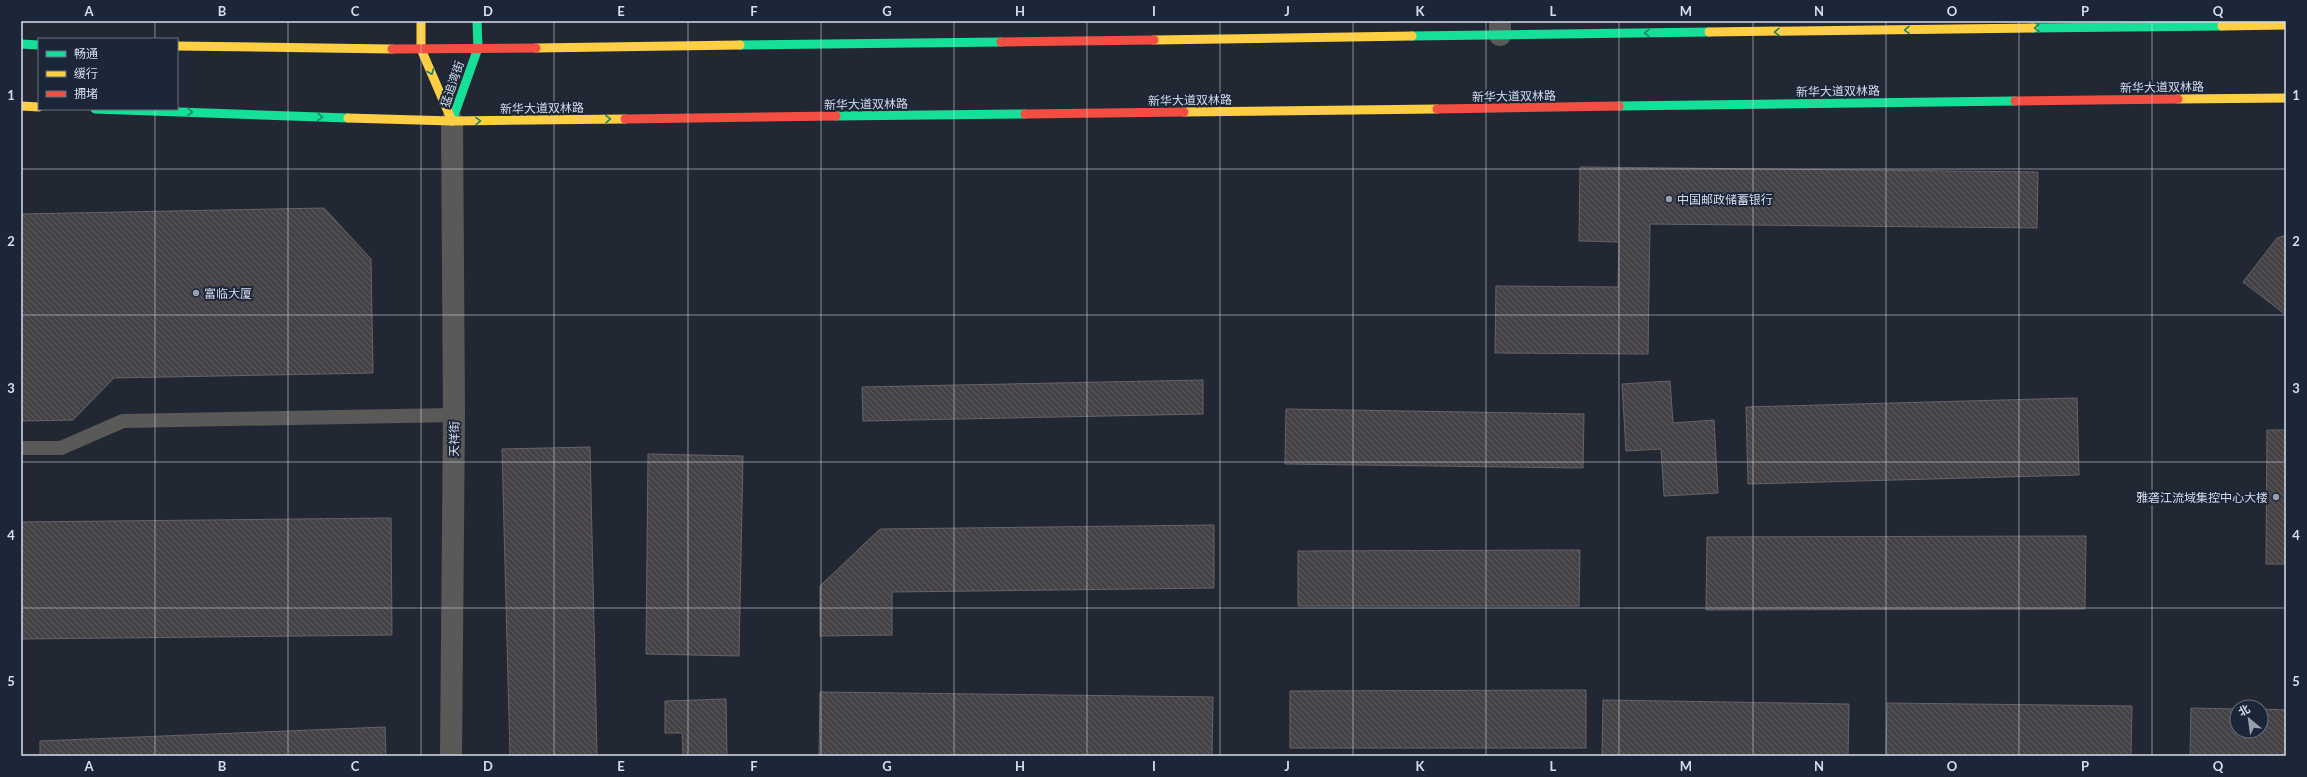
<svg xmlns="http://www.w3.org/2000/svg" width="2307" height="777" font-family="Lato,'Noto Sans SC',sans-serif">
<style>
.building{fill:url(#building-back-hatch);stroke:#676368}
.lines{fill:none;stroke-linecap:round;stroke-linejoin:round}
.lane{stroke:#595a58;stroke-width:14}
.street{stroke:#595a58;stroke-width:22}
.fast{stroke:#16e098;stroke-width:9}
.slow{stroke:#ffcf43;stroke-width:9}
.jam{stroke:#f24e42;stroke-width:9}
.oneway{stroke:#198368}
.grid{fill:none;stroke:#d7deeb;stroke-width:1;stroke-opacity:0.55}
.poi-dot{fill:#989eab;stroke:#1c2639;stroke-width:1.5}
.labels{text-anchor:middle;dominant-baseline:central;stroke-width:4;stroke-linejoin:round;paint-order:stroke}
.street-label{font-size:12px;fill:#d7deeb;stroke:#1c2639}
.poi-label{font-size:12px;fill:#d7deeb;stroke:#1c2639;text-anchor:start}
.neatline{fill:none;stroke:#d7deeb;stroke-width:1.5}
.grid-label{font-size:13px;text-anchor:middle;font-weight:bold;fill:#d7deeb}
</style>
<defs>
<pattern id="building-back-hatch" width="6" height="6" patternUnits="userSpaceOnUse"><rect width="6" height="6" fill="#454246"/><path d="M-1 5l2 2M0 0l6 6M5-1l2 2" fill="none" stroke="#5f5d61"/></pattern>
</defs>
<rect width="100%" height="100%" fill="#222833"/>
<!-- building -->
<g class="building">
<path d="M1580,167L2038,172L2037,228L1650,224L1648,354L1495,353L1496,286L1618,287L1619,242L1579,241Z"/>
<path d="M324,208L371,259L373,373L114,378L73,420L21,421V214Z"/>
<path d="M2286,235V315L2243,282L2277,238Z"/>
<path d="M1203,380V414L863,421L862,387Z"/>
<path d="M1670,381L1673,423L1714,420L1718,493L1664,496L1661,449L1626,451L1622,384Z"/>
<path d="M2077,398L2079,475L1748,484L1746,407Z"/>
<path d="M1286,409L1584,414L1583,468L1285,464Z"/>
<path d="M2267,430H2286V564H2266Z"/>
<path d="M590,447L597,756H510L502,449Z"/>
<path d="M648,454L743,456L739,656L646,654Z"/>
<path d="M391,518L392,635L21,639V522Z"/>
<path d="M1214,525V588L892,592V635L820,636V586L880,529Z"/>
<path d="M2086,536L2085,609L1706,610L1707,537Z"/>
<path d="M1580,550L1579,606H1298V551Z"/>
<path d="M1586,690V748H1290V691Z"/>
<path d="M820,692L1213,697L1212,756H819Z"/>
<path d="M726,699L727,756H683L682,733H665V701Z"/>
<path d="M1603,700L1849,704L1848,756H1602Z"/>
<path d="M1887,703L2132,706L2131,756H1886Z"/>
<path d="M2191,708L2237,709V731H2261V709L2286,710V756H2190Z"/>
<path d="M385,727L386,756H40V741Z"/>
</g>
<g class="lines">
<!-- lane -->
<path class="lane" d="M21,448H61L123,421L454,415"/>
<!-- street -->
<g class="street">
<path d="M1500,21V35"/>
<path d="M451,756L454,415L452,121"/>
</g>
<!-- fast -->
<g class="fast">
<path d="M2033,28L2222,26"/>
<path d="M1412,36L1709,32"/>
<path d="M21,44L39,45"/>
<path d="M740,45L1001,42"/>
<path d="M1619,106L2015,101"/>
<path d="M95,109L348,118"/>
<path d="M836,116L1025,114"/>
<path d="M452,121L478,48L477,21"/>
</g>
<!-- slow -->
<g class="slow">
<path d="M421,21V49L452,121"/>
<path d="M2222,26L2286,25"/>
<path d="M1709,32L2033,28"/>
<path d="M1154,40L1412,36"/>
<path d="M177,46L392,49"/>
<path d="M536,48L740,45"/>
<path d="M2178,99L2286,98"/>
<path d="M21,106L39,107"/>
<path d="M1184,112L1437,109"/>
<path d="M348,118L452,121L625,119"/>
</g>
<!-- jam -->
<g class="jam">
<path d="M1001,42L1154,40"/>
<path d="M392,49L536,48"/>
<path d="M2015,101L2178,99"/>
<path d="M1437,109L1619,106"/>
<path d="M1025,114L1184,112"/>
<path d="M625,119L836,116"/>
</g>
</g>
<!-- one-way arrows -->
<defs><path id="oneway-chevron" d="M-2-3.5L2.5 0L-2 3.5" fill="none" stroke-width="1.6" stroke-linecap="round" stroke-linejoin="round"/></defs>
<g class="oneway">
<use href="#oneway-chevron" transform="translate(2037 28) rotate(179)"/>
<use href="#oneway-chevron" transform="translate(1907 30) rotate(179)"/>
<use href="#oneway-chevron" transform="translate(1777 32) rotate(179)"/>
<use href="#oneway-chevron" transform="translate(1647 33) rotate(179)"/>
<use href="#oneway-chevron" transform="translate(431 72) rotate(67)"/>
<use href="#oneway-chevron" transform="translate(190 112) rotate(2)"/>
<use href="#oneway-chevron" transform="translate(320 117) rotate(2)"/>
<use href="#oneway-chevron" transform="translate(608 119) rotate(-1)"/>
<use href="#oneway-chevron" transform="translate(478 121) rotate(-1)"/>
</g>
<!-- grid -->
<path class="grid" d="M155,21V39M288,21V756M421,21V756M554,21V756M688,21V756M821,21V756M954,21V756M1087,21V756M1220,21V756M1353,21V756M1486,21V756M1619,21V756M1753,21V756M1886,21V756M2019,21V756M2152,21V756M155,109V756M21,169H2286M21,315H2286M21,462H2286M21,608H2286"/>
<!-- markers -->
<g class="poi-dot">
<circle cx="1669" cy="199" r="4"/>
<circle cx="196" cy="293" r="4"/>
<circle cx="2276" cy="497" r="4"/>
</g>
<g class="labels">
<!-- street labels -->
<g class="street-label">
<text transform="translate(452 84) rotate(-71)">猛追湾街</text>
<text transform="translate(2162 87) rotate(-1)">新华大道双林路</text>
<text transform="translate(1838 91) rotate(-1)">新华大道双林路</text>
<text transform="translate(1514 96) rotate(-1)">新华大道双林路</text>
<text transform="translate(1190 100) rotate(-1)">新华大道双林路</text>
<text transform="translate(866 104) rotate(-1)">新华大道双林路</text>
<text transform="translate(542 108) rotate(-1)">新华大道双林路</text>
<text transform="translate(454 439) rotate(-89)">天祥街</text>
</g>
<!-- poi labels -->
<g class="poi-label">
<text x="1677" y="199">中国邮政储蓄银行</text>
<text x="204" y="293">富临大厦</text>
<text x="2268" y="497" text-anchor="end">雅砻江流域集控中心大楼</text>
</g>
</g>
<!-- border -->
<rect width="2307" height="777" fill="none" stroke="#1c2639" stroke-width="44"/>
<!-- legend -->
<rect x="38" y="38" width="140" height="72" fill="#1c2639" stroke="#677080"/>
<rect x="46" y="51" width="20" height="6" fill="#16e098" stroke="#677080"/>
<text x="74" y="58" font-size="12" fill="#d7deeb">畅通</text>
<rect x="46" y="71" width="20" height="6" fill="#ffcf43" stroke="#677080"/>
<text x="74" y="78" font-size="12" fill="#d7deeb">缓行</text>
<rect x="46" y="91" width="20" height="6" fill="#f24e42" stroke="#677080"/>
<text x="74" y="98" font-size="12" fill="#d7deeb">拥堵</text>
<!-- north arrow -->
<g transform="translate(2249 719) rotate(331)"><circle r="19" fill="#1c2639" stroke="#677080"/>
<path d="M0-3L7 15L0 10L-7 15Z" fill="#989eab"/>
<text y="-6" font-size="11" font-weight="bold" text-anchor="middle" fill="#d7deeb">北</text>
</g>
<rect x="22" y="22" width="2263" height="733" class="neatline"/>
<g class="grid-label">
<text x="89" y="16">A</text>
<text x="222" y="16">B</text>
<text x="355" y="16">C</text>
<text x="488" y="16">D</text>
<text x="621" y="16">E</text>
<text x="754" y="16">F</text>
<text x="887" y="16">G</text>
<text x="1020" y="16">H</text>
<text x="1154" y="16">I</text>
<text x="1287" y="16">J</text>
<text x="1420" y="16">K</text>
<text x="1553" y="16">L</text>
<text x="1686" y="16">M</text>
<text x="1819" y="16">N</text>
<text x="1952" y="16">O</text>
<text x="2085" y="16">P</text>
<text x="2218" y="16">Q</text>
<text x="11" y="100">1</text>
<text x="2296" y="100">1</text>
<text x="11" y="246">2</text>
<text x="2296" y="246">2</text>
<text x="11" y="393">3</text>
<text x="2296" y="393">3</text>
<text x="11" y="540">4</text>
<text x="2296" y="540">4</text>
<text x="11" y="686">5</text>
<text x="2296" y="686">5</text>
<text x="89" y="771">A</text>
<text x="222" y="771">B</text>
<text x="355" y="771">C</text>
<text x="488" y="771">D</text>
<text x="621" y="771">E</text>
<text x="754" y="771">F</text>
<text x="887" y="771">G</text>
<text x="1020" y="771">H</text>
<text x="1154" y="771">I</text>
<text x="1287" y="771">J</text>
<text x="1420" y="771">K</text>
<text x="1553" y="771">L</text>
<text x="1686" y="771">M</text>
<text x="1819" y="771">N</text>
<text x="1952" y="771">O</text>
<text x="2085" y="771">P</text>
<text x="2218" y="771">Q</text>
</g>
</svg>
